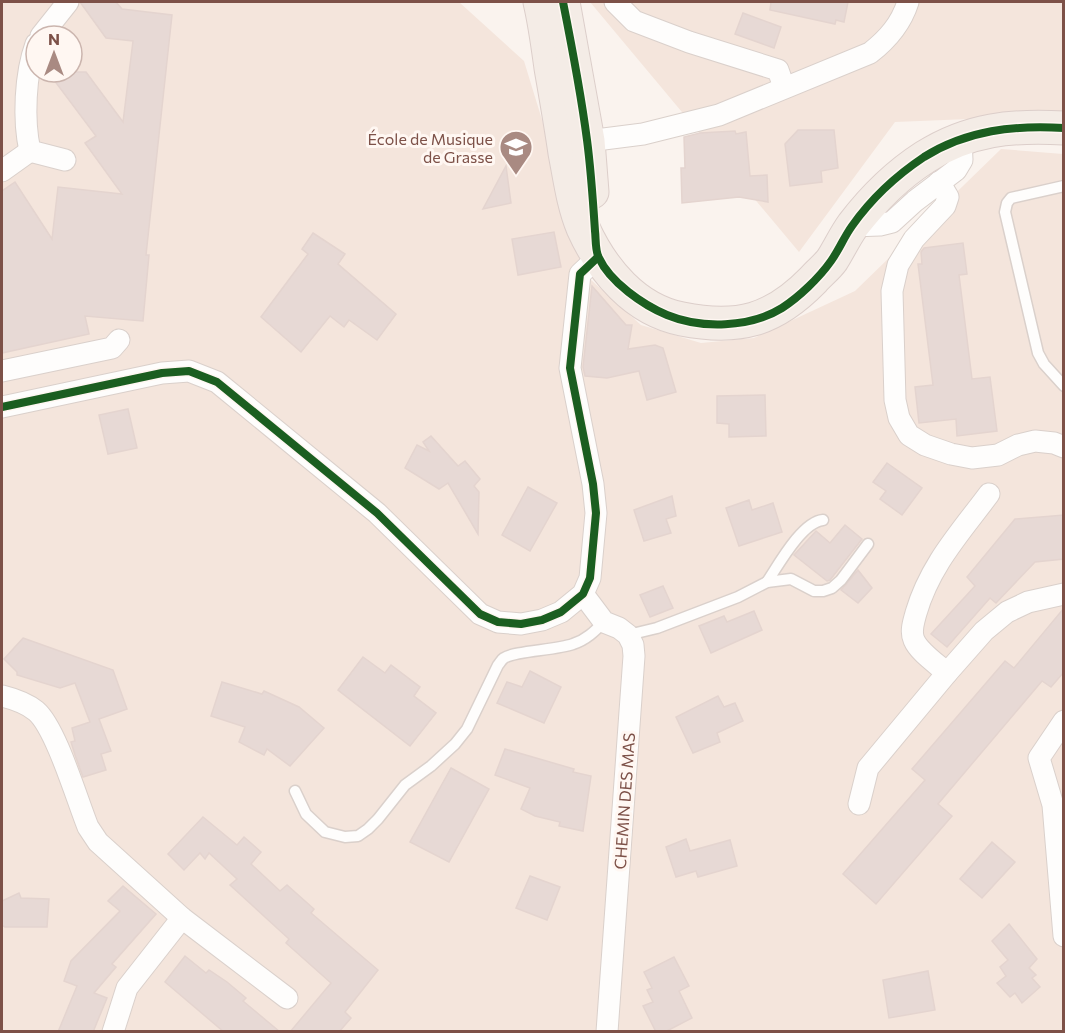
<svg xmlns="http://www.w3.org/2000/svg" width="1065" height="1033" font-family="Commissioner,sans-serif">
<style>
.residential{fill:#f4e5dc;fill-rule:evenodd}
.building{fill:#e7d9d5;stroke:#e4d4cf;stroke-width:1.5}
.lines{fill:none;stroke-linecap:round;stroke-linejoin:round}
.service-casing{stroke:#dad0cb;stroke-width:13}
.minor-casing{stroke:#dad0cb;stroke-width:23}
.primary-casing{stroke:#dcceca;stroke-width:35}
.service{stroke:#fefdfc;stroke-width:10}
.minor{stroke:#fefdfc;stroke-width:21}
.primary{stroke:#f4ece6;stroke-width:33}
.cycleway-casing{stroke:#fff7f2;stroke-width:11}
.cycleway{stroke:#1b5e20;stroke-width:8}
.labels{text-anchor:middle;dominant-baseline:central;stroke-width:6;stroke-linejoin:round;paint-order:stroke}
.poi-label{font-size:16px;fill:#7d5148;stroke:#fff7f2;text-anchor:end}
.street-label{font-size:16px;fill:#7d5148;stroke:#fff7f2}
</style>
<rect width="100%" height="100%" fill="#faf3ee"/>
<!-- residential -->
<g class="residential">
<path d="M2,2H459L524,61L591,280L641,325L701,343L754,338L855,291L1001,149L1063,154V1031L2,1032ZM36,36H72V72H36Z"/>
<path d="M590,2H1063V115L895,122L799,252Z"/>
</g>
<!-- building -->
<g class="building">
<path d="M80,2H116L122,9L172,15L146,255H149L143,321L85,316L89,334L2,353V191L15,182L52,239L58,187L122,194L85,143L96,136L48,72H86L123,122L133,41L106,38Z"/>
<path d="M771,2H848L844,22L836,20L835,24L770,10Z"/>
<path d="M743,13L781,27L774,48L735,34Z"/>
<path d="M798,130H834L838,168L821,171L822,182L790,186L785,144Z"/>
<path d="M735,131L736,134L746,132L750,176L767,175L768,202L739,197L682,203L681,168H685L684,137L700,133Z"/>
<path d="M506,166L511,203L483,209Z"/>
<path d="M554,232L561,267L518,275L512,239Z"/>
<path d="M313,233L345,254L338,264L396,314L377,340L349,320L344,327L330,316L301,352L261,317L308,254L302,249Z"/>
<path d="M963,243L967,274L959,275L972,379L990,377L997,431L957,436L956,419L919,423L915,387L933,385L918,264H922L921,252L924,248Z"/>
<path d="M592,286L626,325H632L628,349L655,345L663,348L676,392L647,400L639,371L607,378L585,376L583,367Z"/>
<path d="M765,395L766,436L729,437V424L717,423V396Z"/>
<path d="M128,409L137,448L108,454L99,415Z"/>
<path d="M431,436L458,466L465,461L480,479L474,486L479,492L478,534L448,483L439,489L405,468L417,445L429,451L423,442Z"/>
<path d="M887,463L922,488L902,515L880,499L886,491L873,482Z"/>
<path d="M528,487L557,503L530,551L502,535Z"/>
<path d="M672,496L676,516L666,519L671,533L644,541L634,510Z"/>
<path d="M749,500L752,510L773,503L782,532L739,546L726,508Z"/>
<path d="M1064,515V559L1035,562L996,603L990,598L947,647L931,634L975,586L967,577L1015,519Z"/>
<path d="M845,525L862,539L830,580L827,581L794,555L816,531L830,543Z"/>
<path d="M858,570L872,588L858,603L841,590Z"/>
<path d="M663,586L673,608L650,617L640,595Z"/>
<path d="M1064,608V672L1051,687L1042,681L938,804L952,816L876,904L843,874L925,780L912,769L1005,661L1014,668Z"/>
<path d="M754,611L762,630L711,653L699,626L724,616L727,622Z"/>
<path d="M23,638L113,670L127,709L99,719L111,751L101,754L106,770L83,777L75,755L71,742L75,741L72,728L90,722L75,683L60,688L17,675V672L4,659Z"/>
<path d="M363,657L385,673L391,665L420,687L414,696L436,713L410,746L338,690Z"/>
<path d="M530,671L561,687L544,723L497,703L507,682L522,687Z"/>
<path d="M222,682L262,694L264,691L299,707L324,728L290,766L267,749L264,755L239,742L245,727L211,716Z"/>
<path d="M718,696L724,707L735,703L743,721L717,733L720,742L693,753L676,717Z"/>
<path d="M505,749L574,769L573,772L591,776L583,831L559,826L560,822L535,816L521,809L530,788L495,775Z"/>
<path d="M451,768L489,789L449,862L410,842Z"/>
<path d="M203,817L237,845L244,837L261,852L251,864L280,891L287,885L314,909L311,913L378,970L345,1012L351,1018L339,1032H290L331,983L286,943L289,939L230,885L237,879L209,853L205,859L200,853L184,870L168,854Z"/>
<path d="M686,839L690,851L730,840L737,866L698,877L696,871L676,877L666,847Z"/>
<path d="M992,842L1015,862L982,898L960,879Z"/>
<path d="M530,876L560,887L547,920L516,908Z"/>
<path d="M123,886L156,914L112,964L116,967L94,993L107,998L93,1032H58L77,986L64,981L71,961L120,911L108,901Z"/>
<path d="M19,893L21,898L49,899L47,927H5L2,925V901Z"/>
<path d="M1009,924L1037,959L1029,968L1036,975L1032,978L1040,987L1022,1003L1015,993L1010,997L997,983L1006,976L1000,967L1008,960L992,941Z"/>
<path d="M185,956L206,973L209,970L227,982L246,998L243,1001L280,1032H224L165,982Z"/>
<path d="M674,957L689,986L679,991L692,1018L665,1032H656L643,1006L653,1002L647,990L652,988L644,972Z"/>
<path d="M928,971L935,1010L889,1018L883,980Z"/>
</g>
<g class="lines">
<!-- service casing -->
<g class="service-casing">
<g id="service">
<path d="M1064,186L1011,198L1007,203L1005,212L1038,353L1044,364L1064,386"/>
<path d="M767,582C779,564 802,522 823,520"/>
<path d="M628,635L657,628L738,597L767,582L791,579L814,591H823L832,588L841,580L868,544"/>
<path d="M295,791L306,814L325,832L345,837L358,836L368,829L378,819L405,785L431,766L455,744L467,729L498,665C500,663 501,660 504,658C514,651 557,650 573,644C586,640 595,631 604,622"/>
</g>
</g>
<!-- minor casing -->
<g class="minor-casing">
<g id="minor">
<path d="M615,2L634,21L689,42L778,70L784,87"/>
<path d="M41,36L68,2"/>
<path d="M36,44C25,74 23,120 30,151L65,160"/>
<path d="M588,141L643,134L719,115L870,53C888,39 901,24 908,2"/>
<path d="M2,171L30,151"/>
<path d="M939,182L948,197L945,206L914,239L898,265L892,291L895,400L899,418L909,435L925,445L951,454L972,458L998,455L1018,445L1035,441L1054,443L1064,447"/>
<path d="M852,226L880,225L892,222L915,201L956,170L962,160L961,138"/>
<path d="M2,371L112,348L119,340"/>
<path d="M2,407L162,373L189,371L217,382L377,513L480,614L498,622L521,624L542,620L561,612L583,594L590,578L596,513L593,484L570,368L580,274L598,257"/>
<path d="M583,594L604,622L619,628L628,635L633,645L634,656L607,1032"/>
<path d="M947,673C937,664 919,652 914,640C910,631 914,621 916,613C930,565 960,533 989,494"/>
<path d="M2,696C14,699 26,703 36,711C56,728 77,800 88,827L98,842L182,918L287,998"/>
<path d="M1064,721L1039,758L1053,805L1064,936"/>
<path d="M859,804L868,768L947,673L984,631L1007,612L1028,602L1064,594"/>
<path d="M113,1032L127,988L182,918"/>
</g>
</g>
<!-- primary casing -->
<g class="primary-casing">
<g id="primary">
<path d="M540,2C545,23 548,46 551,68C556,97 561,125 565,153C570,178 573,204 583,228C602,270 635,310 682,319C738,330 773,321 813,280C819,273 827,267 832,260C839,249 845,236 853,225C873,199 897,175 925,157C969,129 1012,125 1064,128"/>
<path d="M563,2L588,141L592,192"/>
</g>
</g>
<!-- service -->
<use href="#service" class="service"/>
<!-- minor -->
<use href="#minor" class="minor"/>
<!-- primary -->
<use href="#primary" class="primary"/>
<!-- cycleway casing -->
<g class="cycleway-casing">
<g id="cycleway">
<path d="M563,2C572,47 581,94 587,140C591,170 593,201 595,231C596,239 595,251 599,258C610,282 643,305 667,315C701,329 750,328 782,308C799,297 819,278 831,261C839,250 844,237 852,226C871,199 897,175 924,157C967,130 1014,125 1064,128"/>
<path d="M2,407L162,373L189,371L217,382L377,513L480,614L498,622L521,624L542,620L561,612L583,594L590,578L596,513L593,484L570,368L580,274L598,257"/>
</g>
</g>
<!-- cycleway -->
<use href="#cycleway" class="cycleway"/>
</g>
<!-- icons -->
<defs>
<g id="school-pin" transform="scale(1.725)"><path d="M0 17L-7.5 6A9.5 9.5 0 1 1 7.5 6Z" fill="#a98a82" stroke="#fff7f2"/><path d="M0-5L7-2L0 1L-7-2ZM-4 1L0 2.5L4 1V4Q0 6-4 4Z" fill="#fff"/></g>
</defs>
<g fill-rule="evenodd">
<use href="#school-pin" x="516" y="147"/>
</g>
<g class="labels">
<!-- poi labels -->
<g class="poi-label">
<text x="493" y="138">École de Musique<tspan x="493" dy="18">de Grasse</tspan></text>
</g>
<!-- street labels -->
<g class="street-label">
<text transform="translate(624 801) rotate(-86)">CHEMIN DES MAS</text>
</g>
</g>
<!-- border -->
<rect width="1065" height="1033" fill="none" stroke="#7d5148" stroke-width="6"/>
<!-- north arrow -->
<g transform="translate(54 54)"><circle r="28" fill="#fff7f2" stroke="#cbb5ae" stroke-width="1.5"/>
<path d="M0-4.5L10 22L0 15L-10 22Z" fill="#a98a82"/>
<text y="-9" font-size="16" font-weight="bold" text-anchor="middle" fill="#7d5148">N</text>
</g>
</svg>
